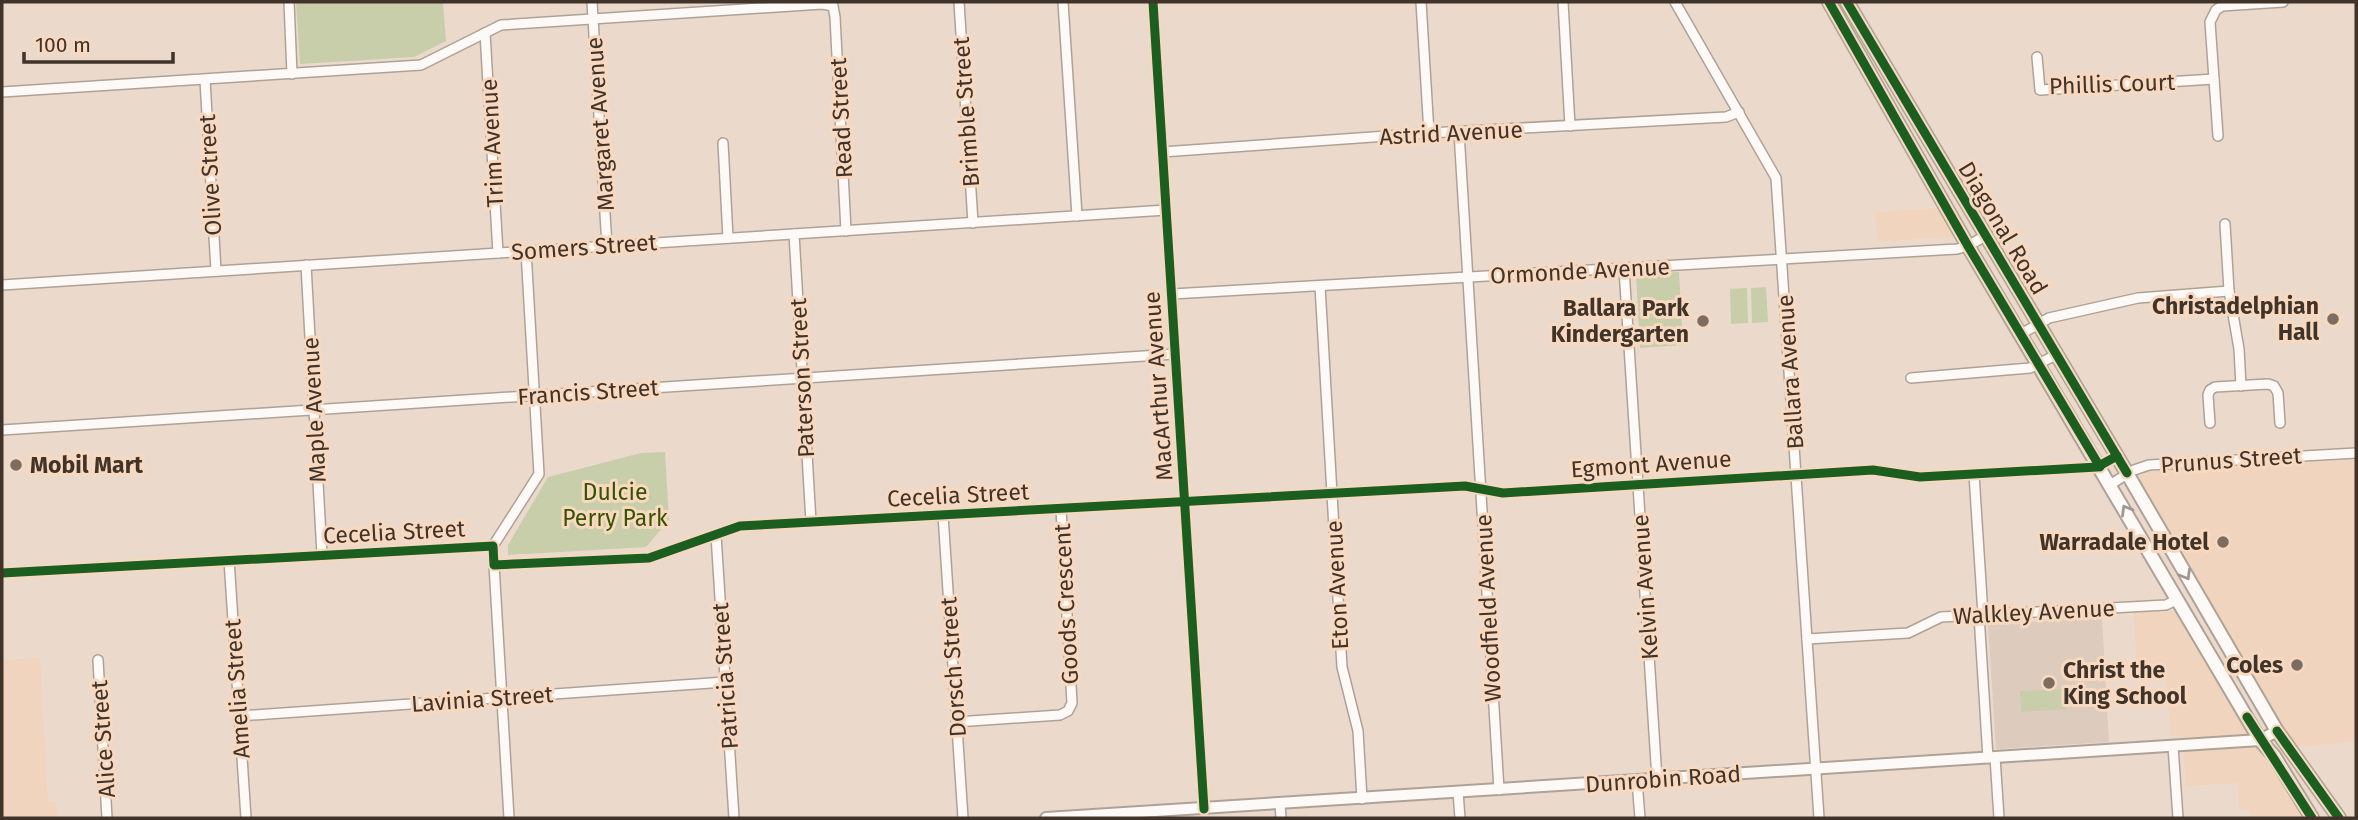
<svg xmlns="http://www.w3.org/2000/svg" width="2358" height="820" font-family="'Fira Sans',sans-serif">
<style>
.built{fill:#f0d4bd}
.education{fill:#ddccbd}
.green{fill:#c7cea9}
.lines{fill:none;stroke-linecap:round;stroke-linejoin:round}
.minor-casing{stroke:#aea297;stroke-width:12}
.tertiary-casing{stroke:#aea297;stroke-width:14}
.secondary-casing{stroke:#aea297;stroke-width:16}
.minor{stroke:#fcf9f7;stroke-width:9}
.tertiary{stroke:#fcf9f7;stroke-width:10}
.secondary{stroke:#fcf9f7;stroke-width:12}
.cycleway-casing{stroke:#f8d9bf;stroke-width:13}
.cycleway{stroke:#1b5e20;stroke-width:9}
.oneway{stroke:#9e9690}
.poi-dot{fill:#7c6d62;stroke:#f8d9bf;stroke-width:2.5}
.labels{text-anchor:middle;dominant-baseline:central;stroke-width:6;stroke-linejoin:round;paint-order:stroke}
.street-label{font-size:23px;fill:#403329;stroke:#f8d9bf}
.poi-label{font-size:23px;font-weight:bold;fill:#403329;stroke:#f8d9bf;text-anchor:end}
.park-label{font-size:23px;fill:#355300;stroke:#f8d9bf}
</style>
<rect width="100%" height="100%" fill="#ebdacc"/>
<!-- built -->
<g class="built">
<path d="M1940,208L1957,236L1877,242L1875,212Z"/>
<path d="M2356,460V742L2290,747L2138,480L2141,474L2150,471Z"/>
<path d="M2176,611L2239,717L2302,818H2251L2250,810H2239L2238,783L2186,786L2182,736H2171L2165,674L2137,675L2134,613Z"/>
<path d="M40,658L48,802H56L57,818H2V660Z"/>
</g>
<!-- education -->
<path class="education" d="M2102,618L2109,742L1996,749L1988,624Z"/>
<!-- green -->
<g class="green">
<path d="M296,2H443L446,41L414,57L300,64Z"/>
<path d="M1679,272L1683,345L1640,348L1636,274Z"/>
<path d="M1766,287L1768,322L1752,323L1751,288Z"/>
<path d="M1747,288L1748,323L1731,324L1730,289Z"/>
<path d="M665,452L669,520L646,547L508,555V545L548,477L641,453Z"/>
<path d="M2065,689L2066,709L2021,712L2020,691Z"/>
</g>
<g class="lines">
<!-- minor casing -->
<g class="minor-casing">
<g id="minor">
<path d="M289,2L292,74"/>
<path d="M592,2L607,246"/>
<path d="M959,2L973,223"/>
<path d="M1063,2L1077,216"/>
<path d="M1153,2L1204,809"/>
<path d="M1421,2L1429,133"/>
<path d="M1563,2L1570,126"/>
<path d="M1675,2L1776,178L1819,818"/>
<path d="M485,33L498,253"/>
<path d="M2037,57L2040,90L2214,79"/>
<path d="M205,80L216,271"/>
<path d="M2,92L421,65L501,25L822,4L833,6L835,17L846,231"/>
<path d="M1459,132L1499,790"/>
<path d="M2218,136L2210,22L2216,10L2222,6L2283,2"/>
<path d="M723,143L728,238"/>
<path d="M1162,152L1429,133L1726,117L1739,112"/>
<path d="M2225,224L2229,291L2239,349L2241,386"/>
<path d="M794,234L811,522"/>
<path d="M306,265L322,555"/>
<path d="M1624,269L1657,779"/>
<path d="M2,285L1166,210"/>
<path d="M1320,286L1342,667L1358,731L1362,799"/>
<path d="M1172,294L1957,249L1968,246L1985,236"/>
<path d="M2021,334L2049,318L2138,298L2229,291"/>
<path d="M1911,378L2030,368L2056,355"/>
<path d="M2210,423L2208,395L2210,390L2215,387L2268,384L2274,386L2278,393L2280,423"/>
<path d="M2,430L1175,354"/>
<path d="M1974,474L1983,615"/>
<path d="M2111,484L2134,470L2149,465L2356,453"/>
<path d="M943,515L963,818"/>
<path d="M716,535L734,818"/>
<path d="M493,546L539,474L526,251"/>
<path d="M229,560L246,818"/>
<path d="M494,565L509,818"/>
<path d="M2,573L493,546L494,565L649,558L740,526L1465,486L1503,493L1873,470L1920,477L2097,467L2117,456"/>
<path d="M1979,615L1988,758"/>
<path d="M1807,639L1908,633L1941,617L2166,605L2178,599"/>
<path d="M98,660L107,818"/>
<path d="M239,716L725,682"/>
<path d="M956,722L1060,715L1068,711L1072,703L1061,509"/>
<path d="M2173,746L2178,818"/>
<path d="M1995,757L1999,818"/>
<path d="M1637,781L1640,818"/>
<path d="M1458,792L1460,818"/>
<path d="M1280,804L1281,818"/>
</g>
</g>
<!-- tertiary casing -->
<g class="tertiary-casing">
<path id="tertiary" d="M1046,818L2260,740L2277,731"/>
</g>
<!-- secondary casing -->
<g class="secondary-casing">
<g id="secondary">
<path d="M1829,2L1968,246L2260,740L2274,756L2312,818"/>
<path d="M1847,2L2117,456L2277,731L2339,818"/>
</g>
</g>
<!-- minor -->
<use href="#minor" class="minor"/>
<!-- tertiary -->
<use href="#tertiary" class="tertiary"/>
<!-- secondary -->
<use href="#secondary" class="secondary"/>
<!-- cycleway casing -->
<g class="cycleway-casing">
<g id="cycleway">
<path d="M1153,2L1204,809"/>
<path d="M1829,2L1968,246L2100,467"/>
<path d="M1847,2L2127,473"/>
<path d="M2,573L493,546L494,565L649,558L740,526L1465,486L1503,493L1873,470L1920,477L2097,467L2117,456"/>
<path d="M2247,717L2312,818"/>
<path d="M2277,731L2339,818"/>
</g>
</g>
<!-- cycleway -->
<use href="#cycleway" class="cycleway"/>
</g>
<!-- one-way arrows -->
<defs><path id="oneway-chevron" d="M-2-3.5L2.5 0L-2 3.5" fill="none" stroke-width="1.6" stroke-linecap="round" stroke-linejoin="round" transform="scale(1.75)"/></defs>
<g class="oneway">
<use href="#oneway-chevron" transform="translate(2126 510) rotate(-120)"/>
<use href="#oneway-chevron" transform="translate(2186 575) rotate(60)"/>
</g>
<!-- markers -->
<g class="poi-dot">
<circle cx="2333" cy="319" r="7"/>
<circle cx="1703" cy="321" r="7"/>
<circle cx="16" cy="465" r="7"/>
<circle cx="2223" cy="542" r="7"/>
<circle cx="2297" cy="665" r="7"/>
<circle cx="2049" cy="683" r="7"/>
</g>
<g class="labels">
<!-- street labels -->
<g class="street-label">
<text transform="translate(2112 84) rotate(-2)">Phillis Court</text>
<text transform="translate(966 112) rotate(-94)">Brimble Street</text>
<text transform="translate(841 118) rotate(-93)">Read Street</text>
<text transform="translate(600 124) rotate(-94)">Margaret Avenue</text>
<text transform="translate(1451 133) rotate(-3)">Astrid Avenue</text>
<text transform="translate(492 143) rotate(-93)">Trim Avenue</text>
<text transform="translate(210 175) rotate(-93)">Olive Street</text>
<text transform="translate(2003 228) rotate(59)">Diagonal Road</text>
<text transform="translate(584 247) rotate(-4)">Somers Street</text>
<text transform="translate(1580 271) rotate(-3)">Ormonde Avenue</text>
<text transform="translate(1790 372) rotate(-94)">Ballara Avenue</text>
<text transform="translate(802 378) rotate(-93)">Paterson Street</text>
<text transform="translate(1158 386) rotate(-94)">MacArthur Avenue</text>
<text transform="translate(588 392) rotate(-4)">Francis Street</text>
<text transform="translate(314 410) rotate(-93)">Maple Avenue</text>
<text transform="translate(2231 460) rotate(-4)">Prunus Street</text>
<text transform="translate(1651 464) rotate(-4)">Egmont Avenue</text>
<text transform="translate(958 495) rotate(-3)">Cecelia Street</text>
<text transform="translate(394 532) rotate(-3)">Cecelia Street</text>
<text transform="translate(1337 585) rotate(-93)">Eton Avenue</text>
<text transform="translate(1645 587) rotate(-94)">Kelvin Avenue</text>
<text transform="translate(1066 604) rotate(-93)">Goods Crescent</text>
<text transform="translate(1488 608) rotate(-93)">Woodfield Avenue</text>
<text transform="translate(2034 612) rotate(-3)">Walkley Avenue</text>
<text transform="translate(953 667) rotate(-94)">Dorsch Street</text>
<text transform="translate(725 676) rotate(-94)">Patricia Street</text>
<text transform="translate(237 689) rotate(-94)">Amelia Street</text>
<text transform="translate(482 699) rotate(-4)">Lavinia Street</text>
<text transform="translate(103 739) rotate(-94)">Alice Street</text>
<text transform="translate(1663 779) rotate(-4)">Dunrobin Road</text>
</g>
<!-- poi labels -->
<g class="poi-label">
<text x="2319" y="306">Christadelphian<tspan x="2319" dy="26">Hall</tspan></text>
<text x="1689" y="308">Ballara Park<tspan x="1689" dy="26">Kindergarten</tspan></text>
<text x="30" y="465" text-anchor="start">Mobil Mart</text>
<text x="2209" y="542">Warradale Hotel</text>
<text x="2283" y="665">Coles</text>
<text x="2063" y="670" text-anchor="start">Christ the<tspan x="2063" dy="26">King School</tspan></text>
</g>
<!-- park labels -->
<g class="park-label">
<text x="615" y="492">Dulcie<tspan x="615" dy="26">Perry Park</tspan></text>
</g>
</g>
<!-- border -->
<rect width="2358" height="820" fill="none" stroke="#403329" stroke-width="7"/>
<!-- scale -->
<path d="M24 52v10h149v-10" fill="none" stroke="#403329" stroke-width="3.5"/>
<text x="35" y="52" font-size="21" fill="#403329" stroke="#f8d9bf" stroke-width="5" paint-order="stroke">100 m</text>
</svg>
